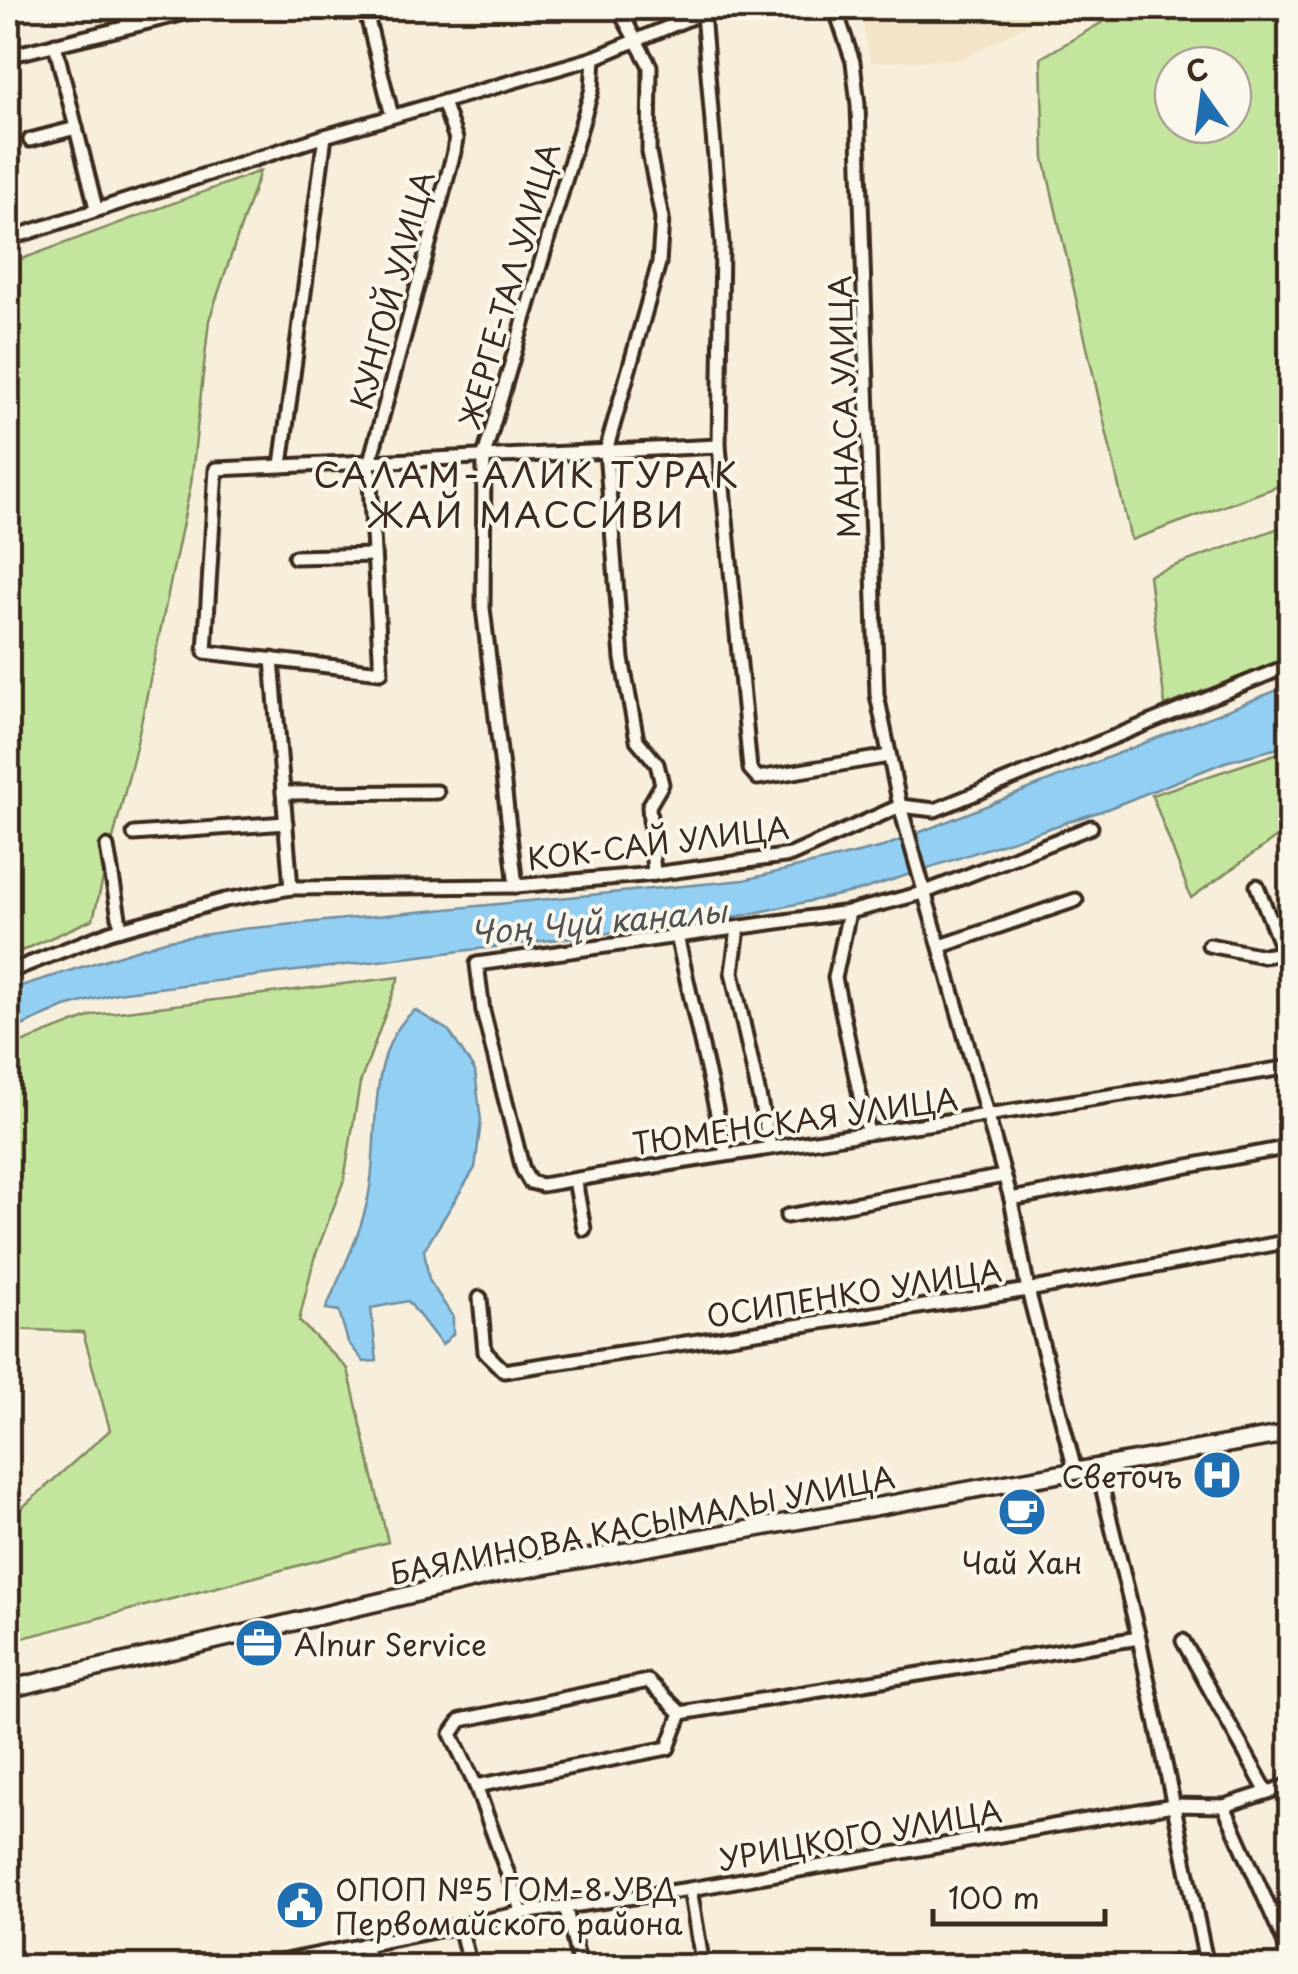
<svg xmlns="http://www.w3.org/2000/svg" width="1298" height="1974" font-family="'Playpen Sans',sans-serif">
<style>
.built{fill:#f3e3c8}
.green{fill:#c4e59e;stroke:#80885e;stroke-width:2.5;fill-rule:evenodd}
.water{fill:#92cff3;stroke:#6f8d9e;stroke-width:2.5}
.lines{fill:none;stroke-linecap:round;stroke-linejoin:round}
.minor-casing{stroke:#3b2a1e;stroke-width:19}
.major-casing{stroke:#3b2a1e;stroke-width:22}
.minor{stroke:#fbf7ec;stroke-width:11}
.major{stroke:#fbf7ec;stroke-width:15}
.labels{text-anchor:middle;dominant-baseline:central;stroke-width:8;stroke-linejoin:round;paint-order:stroke}
.street-label{font-size:30px;fill:#3b2a1e;stroke:#fbf7ec}
.poi-label{font-size:30px;fill:#3b2a1e;stroke:#fbf7ec;text-anchor:start}
.water-label{font-size:32px;font-style:italic;fill:#515353;stroke:#fbf7ec}
.quarter-label{font-size:35px;letter-spacing:2.5px;fill:#3b2a1e;stroke:#fbf7ec}
</style>
<rect width="100%" height="100%" fill="#f7eedc"/>
<filter id="ink" filterUnits="userSpaceOnUse"><feTurbulence type="fractalNoise" baseFrequency=".01" numOctaves="2"/><feDisplacementMap in="SourceGraphic" scale="20" xChannelSelector="R" yChannelSelector="G"/><feConvolveMatrix kernelMatrix="1 2 1 2 8 2 1 2 1" color-interpolation-filters="sRGB"/></filter>
<g filter="url(#ink)">
<!-- built -->
<path class="built" d="M859,8H1056L964,59L871,62Z"/>
<!-- green -->
<g class="green">
<path d="M1145,8H1290V482L1131,540L1044,158L1041,58L1120,12ZM1173,65H1233V125H1173Z"/>
<path d="M260,171L209,320L191,484L136,747L93,919L8,957V264Z"/>
<path d="M1290,524V657L1165,706L1149,575Z"/>
<path d="M1290,749V836L1284,832L1191,898L1152,795Z"/>
<path d="M399,977L360,1083L344,1180L314,1259L299,1321L348,1369L388,1542L8,1642V1520L110,1430L83,1332L8,1329V1048L94,1015Z"/>
</g>
<!-- water -->
<g class="water">
<path d="M1290,685V745L1225,762L1107,809L862,890L731,918L117,993L65,1007L8,1032V990L168,940L242,929L744,880L883,847Z"/>
<path d="M415,1010L449,1031L475,1071L481,1121L475,1168L424,1250L429,1280L453,1317V1334L442,1345L408,1301L371,1308L377,1361L364,1362L348,1342L339,1311L326,1309C341,1272 362,1233 369,1193C380,1136 365,1049 415,1010Z"/>
</g>
<g class="lines">
<!-- minor casing -->
<g class="minor-casing">
<g id="minor">
<path d="M123,8L128,26"/>
<path d="M365,8L392,116"/>
<path d="M618,8L650,66L649,152L662,218L659,263L606,451L622,659L637,740L657,764L662,784L649,806L654,874"/>
<path d="M835,8L853,62L858,105L877,695L900,806L1011,1199L1028,1290L1075,1470"/>
<path d="M703,13L722,244L719,446L750,769L758,778L889,756"/>
<path d="M55,44L96,208"/>
<path d="M8,56L206,8"/>
<path d="M443,102L456,139L454,152L369,465L381,672L205,652L216,469L719,446"/>
<path d="M30,140L76,128"/>
<path d="M8,239L325,136L594,58L714,8"/>
<path d="M281,465L325,136"/>
<path d="M295,557L374,555"/>
<path d="M272,659L291,888"/>
<path d="M283,793L437,792"/>
<path d="M1091,827L923,893L849,912L477,964L483,1011L523,1170L530,1182L542,1185C791,1142 1041,1109 1290,1067"/>
<path d="M134,834L286,823"/>
<path d="M107,847L121,929"/>
<path d="M516,886L483,608L484,456L592,89L594,58"/>
<path d="M1257,886L1290,969"/>
<path d="M849,912L835,978L867,1129"/>
<path d="M738,929L732,972L770,1146"/>
<path d="M677,936L726,1153"/>
<path d="M1209,945L1263,956L1284,953"/>
<path d="M941,946L1076,900"/>
<path d="M8,972L110,932L225,900L291,888L516,886L654,874L791,855L900,806L935,810L1290,665"/>
<path d="M575,1180L584,1229"/>
<path d="M1011,1199L1290,1147"/>
<path d="M787,1216L1004,1176"/>
<path d="M480,1298L485,1352L504,1371L1028,1290L1290,1241"/>
<path d="M1097,1466L1139,1638L1207,1966"/>
<path d="M1183,1641L1267,1792"/>
<path d="M648,1681L681,1713L668,1748L476,1786L451,1734L461,1720Z"/>
<path d="M681,1713L1139,1638"/>
<path d="M476,1786L522,1913"/>
<path d="M1224,1806L1290,1955"/>
<path d="M690,1889L703,1966"/>
<path d="M566,1910L580,1966"/>
<path d="M460,1927L470,1966"/>
<path d="M364,1944L370,1966"/>
<path d="M261,1966L522,1913L690,1889L1173,1805L1224,1806L1287,1786L1290,1793"/>
<path d="M1159,1966L1206,1958"/>
</g>
</g>
<!-- major casing -->
<g class="major-casing">
<path id="major" d="M8,1689L498,1574L1290,1433"/>
</g>
<!-- minor -->
<use href="#minor" class="minor"/>
<!-- major -->
<use href="#major" class="major"/>
</g>
</g>
<!-- icons -->
<defs>
<g id="hospital-disc" transform="scale(2.5)"><circle r="9.5" fill="#1f6fb2" stroke="#fbf7ec"/><path d="M-5-5h3v3.5h4V-5h3V5h-3V1.5h-4V5h-3Z" fill="#fff"/></g>
<g id="cafe-disc" transform="scale(2.5)"><circle r="9.5" fill="#1f6fb2" stroke="#fbf7ec"/><path d="M-5.5-4.5H6V0H3Q3 3.5 0 3.5H-2.5Q-5.5 3.5-5.5 0ZM3-3.2v2h1.7v-2ZM-6 4.5H4V6H-6Z" fill="#fff"/></g>
<g id="office-disc" transform="scale(2.5)"><circle r="9.5" fill="#1f6fb2" stroke="#fbf7ec"/><path d="M-6-3h4V-5.5h4V-3h4V5H-6ZM-1-4.5V-3h2v-1.5ZM-6 0V1H6V0Z" fill="#fff"/></g>
<g id="civic-disc" transform="scale(2.5)"><circle r="9.5" fill="#1f6fb2" stroke="#fbf7ec"/><path d="M-.6-6.5H3V-4.5H.6V-3L4-1V1h2V6H-6V1h2V-1L-.6-3ZM-1.2 2.5V6h2.4V2.5Z" fill="#fff"/></g>
</defs>
<g fill-rule="evenodd">
<use href="#hospital-disc" x="1217" y="1475"/>
<use href="#cafe-disc" x="1022" y="1512"/>
<use href="#office-disc" x="259" y="1643"/>
<use href="#civic-disc" x="300" y="1905"/>
</g>
<g class="labels">
<!-- street labels -->
<g class="street-label">
<text transform="translate(508 285) rotate(-74)">ЖЕРГЕ-ТАЛ УЛИЦА</text>
<text transform="translate(391 290) rotate(-75)">КУНГОЙ УЛИЦА</text>
<text transform="translate(843 407) rotate(-92)">МАНАСА УЛИЦА</text>
<text transform="translate(658 842) rotate(-7)">КОК-САЙ УЛИЦА</text>
<text transform="translate(795 1120) rotate(-8)">ТЮМЕНСКАЯ УЛИЦА</text>
<text transform="translate(854 1292) rotate(-9)">ОСИПЕНКО УЛИЦА</text>
<text transform="translate(642 1524) rotate(-11)">БАЯЛИНОВА КАСЫМАЛЫ УЛИЦА</text>
<text transform="translate(860 1834) rotate(-10)">УРИЦКОГО УЛИЦА</text>
</g>
<!-- poi labels -->
<g class="poi-label">
<text x="1182" y="1475" text-anchor="end">Светочъ</text>
<text x="1022" y="1561" text-anchor="middle">Чай Хан</text>
<text x="294" y="1643">Alnur Service</text>
<text x="335" y="1888">ОПОП №5 ГОМ-8 УВД<tspan x="335" dy="34">Первомайского района</tspan></text>
</g>
<!-- water labels -->
<g class="water-label">
<text transform="translate(598 921) rotate(-5)">Чоң Чүй каналы</text>
</g>
<!-- quarter labels -->
<g class="quarter-label">
<text x="527" y="473">САЛАМ-АЛИК ТУРАК<tspan x="527" dy="40">ЖАЙ МАССИВИ</tspan></text>
</g>
</g>
<!-- margin -->
<rect width="1298" height="1974" fill="none" stroke="#fbf7ec" stroke-width="40"/>
<rect x="20" y="20" width="1258" height="1934" fill="none" stroke="#3b2a1e" stroke-width="4" filter="url(#ink)"/>
<!-- north arrow -->
<g transform="translate(1203 95) rotate(346)"><circle r="48" fill="#fbf7ec" stroke="#aea59a" stroke-width="2.5"/>
<path d="M0-8L18 38L0 25L-18 38Z" fill="#1f6fb2"/>
<text y="-15" font-size="28" font-weight="bold" text-anchor="middle" fill="#3b2a1e">С</text>
</g>
<!-- scale -->
<path d="M933 1909v15h172v-15" fill="none" stroke="#3b2a1e" stroke-width="5"/>
<text x="948" y="1909" font-size="30" fill="#3b2a1e" stroke="#fbf7ec" stroke-width="8" paint-order="stroke">100 m</text>
</svg>
